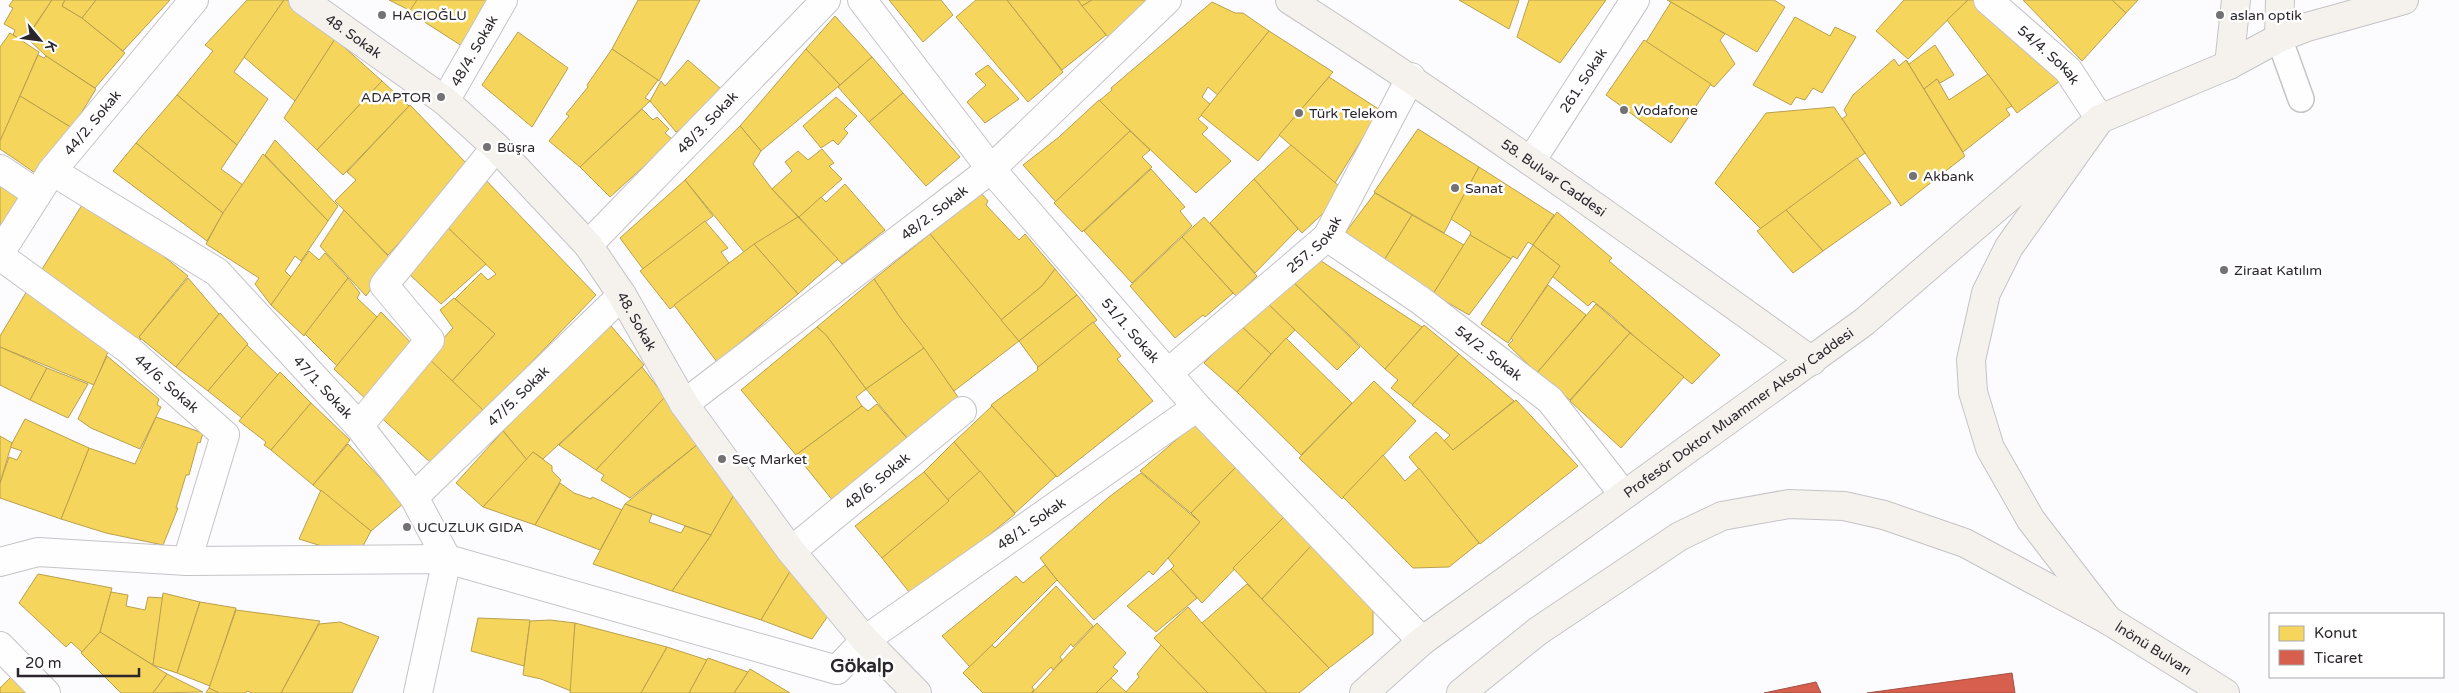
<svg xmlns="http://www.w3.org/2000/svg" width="2459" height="693" font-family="'Varela Round',sans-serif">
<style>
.homes{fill:#f6d55c;stroke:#b9a04e}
.shops{fill:#d6604d;stroke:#a24f43}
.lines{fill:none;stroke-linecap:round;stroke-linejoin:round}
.pedestrian-casing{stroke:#c5c3c6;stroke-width:28}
.minor-casing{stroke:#c5c3c6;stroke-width:30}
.secondary-casing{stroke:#c5c3c6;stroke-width:30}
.pedestrian{stroke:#fffeff;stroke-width:25}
.minor{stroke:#fffeff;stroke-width:28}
.secondary{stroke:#f5f2ee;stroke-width:28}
.poi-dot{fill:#747175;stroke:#fff;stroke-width:2}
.labels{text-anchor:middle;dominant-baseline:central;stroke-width:5;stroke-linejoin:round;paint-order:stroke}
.poi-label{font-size:14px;fill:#2a262c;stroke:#fff;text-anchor:start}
.street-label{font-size:14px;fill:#2a262c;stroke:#fff}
.district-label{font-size:19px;font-weight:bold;fill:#2a262c;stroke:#fff}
</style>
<rect width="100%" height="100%" fill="#fcfbfd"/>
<!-- homes -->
<g class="homes">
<path d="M13,0H52L24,41L13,35L15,30L4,24L13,8L9,6Z"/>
<path d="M52,0H65L62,6L82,18L125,53L95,88L46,56L27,38Z"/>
<path d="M65,0H96L82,18L62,6Z"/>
<path d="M96,0H170L123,51L82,18Z"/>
<path d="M247,0H284L234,72L268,99L237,145L177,95L213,51L205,45Z"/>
<path d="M284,0H287L335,39L295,101L244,57Z"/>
<path d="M389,0H417L411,11Z"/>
<path d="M417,0H490L465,48L409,12Z"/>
<path d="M638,0H700L659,81L612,49Z"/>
<path d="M889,0H941L953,15L923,42Z"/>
<path d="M976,0H1007L1063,72L1028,102L956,17Z"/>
<path d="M1007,0H1078L1106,35L1062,70Z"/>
<path d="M1078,0H1092L1082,6Z"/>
<path d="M1092,0H1153L1108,37L1082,6Z"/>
<path d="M1459,0H1519L1509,29Z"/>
<path d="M1529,0H1606L1560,63L1517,37Z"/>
<path d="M1667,0H1774L1785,7L1757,52Z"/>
<path d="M1904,0H1968L1908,59L1876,31Z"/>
<path d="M1968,0H1982L2060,81L2017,113L1947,20Z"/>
<path d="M2023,0H2112L2126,13L2082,61Z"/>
<path d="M2112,0H2138L2126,13Z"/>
<path d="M1212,2L1235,13H1243L1269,31L1219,96L1208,87L1202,97L1211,105L1198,119L1208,128L1202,134L1231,161L1196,193L1099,101L1112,90L1111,88Z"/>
<path d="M1671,2L1725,34L1720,40L1735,64L1714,87L1646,42Z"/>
<path d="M835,16L872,57L840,85L806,49Z"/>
<path d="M1795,17L1830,36L1835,27L1856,37L1822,93L1813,88L1805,100L1796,97L1791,105L1753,85Z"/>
<path d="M1269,31L1333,72L1258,161L1201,115Z"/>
<path d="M518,32L568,68L532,127L482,85Z"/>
<path d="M10,33L39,52L0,142V47Z"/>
<path d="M335,39L382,81L317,150L284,118Z"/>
<path d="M1644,40L1711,84L1671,143L1606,95Z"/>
<path d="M1935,45L1954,75L1940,83L1937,79L1924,89L1906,60L1909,64Z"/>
<path d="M612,49L658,80L645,98L650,101L580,167L549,141L569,116L566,114L588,87L587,85Z"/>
<path d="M806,49L840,85L761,151L740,126Z"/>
<path d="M38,55L44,58L46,56L96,89L72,128L20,96Z"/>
<path d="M872,57L903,93L869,122L838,87Z"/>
<path d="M1894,59L1899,66L1906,60L1965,156L1901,206L1842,119L1847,115L1844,110L1853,95Z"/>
<path d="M688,60L721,89L688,126L676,132L650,101L661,81L665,86Z"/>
<path d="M988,65L1019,99L985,123L967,102L986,85L975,74Z"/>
<path d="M1988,74L2012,106L2006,109L2010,115L1963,152L1924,89L1937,79L1949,100Z"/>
<path d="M1329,77L1380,110L1335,183L1279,135Z"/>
<path d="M382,81L409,106L343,175L317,150Z"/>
<path d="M903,93L960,157L926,186L869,122Z"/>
<path d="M177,95L237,145L221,169L243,185L223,213L136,143Z"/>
<path d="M20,96L72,128L41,177L0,149V141Z"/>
<path d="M836,97L857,116L844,129L848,133L838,145L833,140L821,148L803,126Z"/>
<path d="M1099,100L1130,131L1056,202L1023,165L1059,137Z"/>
<path d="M410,105L469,166L388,255L335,201L356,180L347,172Z"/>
<path d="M1834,107L1865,153L1761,229L1715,183L1766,113Z"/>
<path d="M642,109L653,120L657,117L669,129L665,133L673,140L610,197L580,167Z"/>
<path d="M740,126L761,151L753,164L772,189L798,217L744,252L685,180Z"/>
<path d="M1418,129L1479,167L1444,233L1374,192Z"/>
<path d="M1130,131L1150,150L1142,157L1152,167L1082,232L1054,203Z"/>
<path d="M275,140L338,206L328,221L265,155Z"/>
<path d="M136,143L223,213L207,241L113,171Z"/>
<path d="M1291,145L1346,192L1302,233L1254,179Z"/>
<path d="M822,149L834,163L829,166L842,179L799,217L772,189L792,171L785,162L798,151L808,160Z"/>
<path d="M263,154L328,221L301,261L295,256L285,271L291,277L271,305L255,284L259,278L206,244L223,213Z"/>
<path d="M1857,158L1891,203L1823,251L1786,210Z"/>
<path d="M1479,167L1554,215L1533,245L1528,242L1517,259L1513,256L1511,259L1470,235L1471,232L1451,219Z"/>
<path d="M1151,169L1185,207L1180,211L1192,226L1132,283L1084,231Z"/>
<path d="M480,174L596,295L528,366L533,370L487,415L452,381L495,334L455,299L481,273L488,280L496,274L444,224Z"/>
<path d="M1254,179L1298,229L1255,273L1210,223Z"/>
<path d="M685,180L713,216L643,269L620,238Z"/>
<path d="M0,183L21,196L0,231Z"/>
<path d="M845,184L885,230L842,264L799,217L821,197L826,202Z"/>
<path d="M981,193L988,201L986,205L1019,240L1025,234L1055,269L1042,286L1001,320L930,234Z"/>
<path d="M1375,193L1412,215L1383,262L1342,237Z"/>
<path d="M82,205L126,234L130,229L188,276L139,337L141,339L137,343L39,274Z"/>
<path d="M344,210L392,260L366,296L320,246Z"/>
<path d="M1786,210L1823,251L1793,273L1757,231Z"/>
<path d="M1557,212L1612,258L1609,261L1720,355L1692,384L1644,345L1612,316L1593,301L1588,306L1552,276L1560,266L1533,245Z"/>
<path d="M1412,215L1464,245L1433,294L1383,262Z"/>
<path d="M798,217L838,259L798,294L754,244Z"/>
<path d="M1204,217L1257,276L1236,296L1182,237Z"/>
<path d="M705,221L728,248L721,252L729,263L670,309L640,271Z"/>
<path d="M444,224L486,264L441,304L407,272Z"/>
<path d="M930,234L1019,341L954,391L899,316L874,279Z"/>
<path d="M1470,235L1511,259L1469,315L1433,294Z"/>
<path d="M1182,237L1233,293L1205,317L1203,315L1175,338L1130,286Z"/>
<path d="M754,244L798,294L717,362L674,305Z"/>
<path d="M1533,245L1560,266L1508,343L1481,324Z"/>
<path d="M309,251L319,260L325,253L348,278L304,336L271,305Z"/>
<path d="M1315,257L1422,327L1385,369L1292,281Z"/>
<path d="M1055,269L1077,295L1019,341L1001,320L1042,286Z"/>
<path d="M188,278L219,314L176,367L139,337Z"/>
<path d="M348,278L360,293L357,298L377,317L337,366L305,334Z"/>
<path d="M874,279L899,316L924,348L866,389L826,335L817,327Z"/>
<path d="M1292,281L1360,347L1337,370L1267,303Z"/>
<path d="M1548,285L1586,315L1537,373L1508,345L1513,340L1511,338Z"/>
<path d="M27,291L110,347L94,385L0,347V336Z"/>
<path d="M1077,295L1097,320L1038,367L1019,341Z"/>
<path d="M454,298L495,334L452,381L426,357L453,328L440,310Z"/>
<path d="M1267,303L1295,330L1271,354L1241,326Z"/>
<path d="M1596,304L1630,333L1570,400L1537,373Z"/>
<path d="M381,312L418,350L370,403L334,369Z"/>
<path d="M220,313L248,344L208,391L176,367Z"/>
<path d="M606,320L644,365L543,459L533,452L527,460L501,428Z"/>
<path d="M1093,322L1121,356L1117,359L1153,401L1057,477L991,405L1038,370L1037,368Z"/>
<path d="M1424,325L1459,354L1413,405L1391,388L1398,380L1385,369Z"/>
<path d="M1241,326L1271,354L1237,392L1204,363Z"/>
<path d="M817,327L826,335L866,389L856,397L862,406L796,455L741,390Z"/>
<path d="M1630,333L1684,377L1621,448L1570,401Z"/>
<path d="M1286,338L1352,403L1301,455L1237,392Z"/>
<path d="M247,345L278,375L242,418L208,391Z"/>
<path d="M0,347L47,368L30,400L0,385Z"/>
<path d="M924,348L958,397L907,438L866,389Z"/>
<path d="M1459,354L1514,401L1453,450L1444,441L1450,435L1412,405Z"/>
<path d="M425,355L483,410L430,462L376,413Z"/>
<path d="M107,356L159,399L157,405L161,407L140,449L91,428L78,419Z"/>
<path d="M642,367L665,397L596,470L559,445Z"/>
<path d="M47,368L88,384L68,418L30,400Z"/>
<path d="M280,372L311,403L271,450L264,445L266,442L239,421Z"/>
<path d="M1374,381L1416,421L1342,499L1299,458Z"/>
<path d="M665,397L698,444L630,498L601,480L604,475L596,470Z"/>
<path d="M1516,400L1578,466L1480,544L1409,457L1436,432L1453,450Z"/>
<path d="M311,403L350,440L313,485L271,450Z"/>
<path d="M877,404L907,438L834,502L796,455L862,406L868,411Z"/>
<path d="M992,406L1056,476L1015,513L954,442Z"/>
<path d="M156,417L203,433L200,443L198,442L189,475H186L176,508H178L163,545L106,533L61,519L89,448L135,464Z"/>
<path d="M25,419L89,448L61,519L0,498V483L9,457L17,460L22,451L10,447Z"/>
<path d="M1198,421L1237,466L1191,513L1140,471Z"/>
<path d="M503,431L527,460L483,507L456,483Z"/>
<path d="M0,436L12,443L0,483Z"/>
<path d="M954,442L980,472L949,501L924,472Z"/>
<path d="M348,444L404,503L371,531L313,485Z"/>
<path d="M698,444L735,493L711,535L625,504Z"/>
<path d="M533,452L552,466V471L561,480L535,525L483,507Z"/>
<path d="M1383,455L1405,481L1419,468L1479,543L1449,567L1413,568L1343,497Z"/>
<path d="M1237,466L1286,515L1202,603L1171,569L1174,566L1168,558L1200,522L1191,513Z"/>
<path d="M980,471L1015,514L913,597L882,558Z"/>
<path d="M924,472L949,501L882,558L855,526Z"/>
<path d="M1141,473L1200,522L1153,575L1149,571L1094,620L1057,580L1040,558L1109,497Z"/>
<path d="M560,483L574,493L591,499L592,497L622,510L600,550L535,525Z"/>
<path d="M321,490L371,531L357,557L299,539Z"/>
<path d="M735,493L792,568L761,620L672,591L711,535Z"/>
<path d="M625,504L652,514L649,522L681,533L685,526L711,535L672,591L593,564Z"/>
<path d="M1286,515L1311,546L1262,599L1233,568Z"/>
<path d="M1311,546L1373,609V634L1329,668L1262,599Z"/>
<path d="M1045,565L1057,580L970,667L942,636L1016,576L1023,583Z"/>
<path d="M792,568L830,613L812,639L761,620Z"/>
<path d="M1171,569L1197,598L1156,632L1127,606Z"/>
<path d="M38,574L112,588L100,632L82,652L71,642L66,647L19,603Z"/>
<path d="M1247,584L1329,668L1299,693H1267L1202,623Z"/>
<path d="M1056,586L1093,626L1073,647L1071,644L1060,657L1062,660L1053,670L1051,667L1032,687L1034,690L1031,693H983L963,673L992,645L995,648Z"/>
<path d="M111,592L128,595L126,606L145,610L148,597L163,598L153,665L100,632Z"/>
<path d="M163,593L200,602L177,673L153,665Z"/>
<path d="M200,602L236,608L210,686L177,673Z"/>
<path d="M1188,607L1202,623L1267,693H1208L1154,638Z"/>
<path d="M236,610L320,621L281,693H252L247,691L246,693H219L209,688Z"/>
<path d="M478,618L530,620L524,666L471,651Z"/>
<path d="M550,620L575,623L571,691L541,679L523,675L530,621Z"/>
<path d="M340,622L379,637L352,693H281L319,624Z"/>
<path d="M575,623L667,647L641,693H570Z"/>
<path d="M1097,623L1126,653L1113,667L1118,671L1096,693H1032Z"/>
<path d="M100,632L167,674L153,693H121L81,653Z"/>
<path d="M1161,645L1208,693H1096L1111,678L1126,692L1139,677L1137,674Z"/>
<path d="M667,647L707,660L689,693H641Z"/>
<path d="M708,658L748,672L734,693H689Z"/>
<path d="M750,669L790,693H734Z"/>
<path d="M167,674L203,692L153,693Z"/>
<path d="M13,675L34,693H0V688Z"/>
<path d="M209,688L219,693H206Z"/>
</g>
<!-- shops -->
<g class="shops">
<path d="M2012,673L2015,693H1867Z"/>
<path d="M1816,682L1821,693H1764Z"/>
</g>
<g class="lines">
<!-- pedestrian casing -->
<g class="pedestrian-casing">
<path id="pedestrian" d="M2279,38L2301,99"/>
</g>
<!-- minor casing -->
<g class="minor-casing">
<g id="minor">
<path id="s1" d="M862,0L991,169L1197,407L1422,641"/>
<path id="s2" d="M1988,0L2068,70L2100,119"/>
<path id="s3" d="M445,101L503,0"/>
<path id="s4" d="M1531,161L1635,0"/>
<path d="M0,169L36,193"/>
<path id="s5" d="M52,171L217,272L359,426L414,497L447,559L418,693"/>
<path id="s6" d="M1327,237L1420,300L1550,400L1624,495"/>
<path id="s7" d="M588,245L826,0"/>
<path id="s8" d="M0,253L52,171L194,0"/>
<path id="s9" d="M0,256L129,350L225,435L187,561"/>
<path id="s10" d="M1168,373L1327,237L1411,77"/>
<path id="s11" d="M684,404L991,169L1167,0"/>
<path d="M359,426L430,340L384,285L496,147"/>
<path id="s12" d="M414,497L622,295"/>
<path id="s13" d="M791,551L962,411"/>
<path id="s14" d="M0,562L38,552L187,561L447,559L837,670L865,640L1197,407"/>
<path d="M0,646L46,693"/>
</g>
</g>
<!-- secondary casing -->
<g class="secondary-casing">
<g id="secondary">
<path id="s15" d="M303,0L445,101L496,147L588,245L622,295L684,404L791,551L865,640L917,693"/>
<path id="s16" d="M1290,0C1468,114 1640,238 1812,361"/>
<path d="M2279,38L2280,0"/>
<path d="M2229,65L2236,0"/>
<path d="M2108,620L2031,520L1990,448L1973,392L1971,360L1986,293L2009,247L2100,119L2229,65L2279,38L2307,27L2404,0"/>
<path id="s17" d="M1364,693L1422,641L1864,322L2100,119"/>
<path id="s18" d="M1461,693L1538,631L1680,536L1722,516L1789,504L1844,506L1884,515L1965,543L2108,620L2225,693"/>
</g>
</g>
<!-- pedestrian -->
<use href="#pedestrian" class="pedestrian"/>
<!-- minor -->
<use href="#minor" class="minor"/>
<!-- secondary -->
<use href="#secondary" class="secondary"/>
</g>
<!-- markers -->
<g class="poi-dot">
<circle cx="382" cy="15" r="5"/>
<circle cx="2220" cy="15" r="5"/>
<circle cx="441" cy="97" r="5"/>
<circle cx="1624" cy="110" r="5"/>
<circle cx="1299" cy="113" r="5"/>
<circle cx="487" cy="147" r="5"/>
<circle cx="1913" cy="176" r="5"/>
<circle cx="1455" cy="188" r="5"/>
<circle cx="2224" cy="270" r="5"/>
<circle cx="722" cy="459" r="5"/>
<circle cx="407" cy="527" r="5"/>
</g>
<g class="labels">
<!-- poi labels -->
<g class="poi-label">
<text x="392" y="15">HACIOĞLU</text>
<text x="2230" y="15">aslan optik</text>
<text x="431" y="97" text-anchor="end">ADAPTOR</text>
<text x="1634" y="110">Vodafone</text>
<text x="1309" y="113">Türk Telekom</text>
<text x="497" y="147">Büşra</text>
<text x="1923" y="176">Akbank</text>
<text x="1465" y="188">Sanat</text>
<text x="2234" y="270">Ziraat Katılım</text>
<text x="732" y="459">Seç Market</text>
<text x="417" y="527">UCUZLUK GIDA</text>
</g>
<!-- street labels -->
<g class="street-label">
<text stroke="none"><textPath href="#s15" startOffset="62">48. Sokak</textPath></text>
<text stroke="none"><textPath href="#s3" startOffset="58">48/4. Sokak</textPath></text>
<text stroke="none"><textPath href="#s2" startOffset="82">54/4. Sokak</textPath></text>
<text stroke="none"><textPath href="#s4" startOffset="96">261. Sokak</textPath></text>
<text stroke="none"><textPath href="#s7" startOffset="171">48/3. Sokak</textPath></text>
<text stroke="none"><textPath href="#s8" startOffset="160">44/2. Sokak</textPath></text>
<text stroke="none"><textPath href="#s16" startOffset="318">58. Bulvar Caddesi</textPath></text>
<text stroke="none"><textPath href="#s11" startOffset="315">48/2. Sokak</textPath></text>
<text stroke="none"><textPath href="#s10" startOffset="195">257. Sokak</textPath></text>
<text stroke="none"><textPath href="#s15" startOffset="468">48. Sokak</textPath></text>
<text stroke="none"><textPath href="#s1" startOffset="426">51/1. Sokak</textPath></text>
<text stroke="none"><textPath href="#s6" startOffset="199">54/2. Sokak</textPath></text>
<text stroke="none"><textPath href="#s9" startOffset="210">44/6. Sokak</textPath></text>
<text stroke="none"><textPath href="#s5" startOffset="350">47/1. Sokak</textPath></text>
<text stroke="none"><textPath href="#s12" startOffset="145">47/5. Sokak</textPath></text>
<text stroke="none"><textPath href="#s17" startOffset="468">Profesör Doktor Muammer Aksoy Caddesi</textPath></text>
<text stroke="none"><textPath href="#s13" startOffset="111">48/6. Sokak</textPath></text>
<text stroke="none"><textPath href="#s14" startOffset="1098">48/1. Sokak</textPath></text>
<text stroke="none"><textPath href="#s18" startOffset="782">İnönü Bulvarı</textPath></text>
</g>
<!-- district labels -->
<g class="district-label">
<text x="862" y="666">Gökalp</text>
</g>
</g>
<!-- legend -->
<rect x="2269" y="613" width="175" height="65" fill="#ffffff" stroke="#aaa8ab"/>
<rect x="2279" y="626" width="25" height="15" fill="#f6d55c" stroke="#aaa8ab"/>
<text x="2314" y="638" font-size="15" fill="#2a262c">Konut</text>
<rect x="2279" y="650" width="25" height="15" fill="#d6604d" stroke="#aaa8ab"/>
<text x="2314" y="663" font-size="15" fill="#2a262c">Ticaret</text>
<!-- north arrow -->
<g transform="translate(40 40) rotate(119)" stroke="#ffffff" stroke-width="4" paint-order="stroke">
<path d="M0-4L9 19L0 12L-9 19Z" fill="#2a262c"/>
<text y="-8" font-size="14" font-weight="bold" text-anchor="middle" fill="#2a262c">K</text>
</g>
<!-- scale -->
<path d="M18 668v8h121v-8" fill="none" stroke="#2a262c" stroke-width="2.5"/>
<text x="25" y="668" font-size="15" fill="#2a262c" stroke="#ffffff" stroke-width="4" paint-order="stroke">20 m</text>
</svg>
